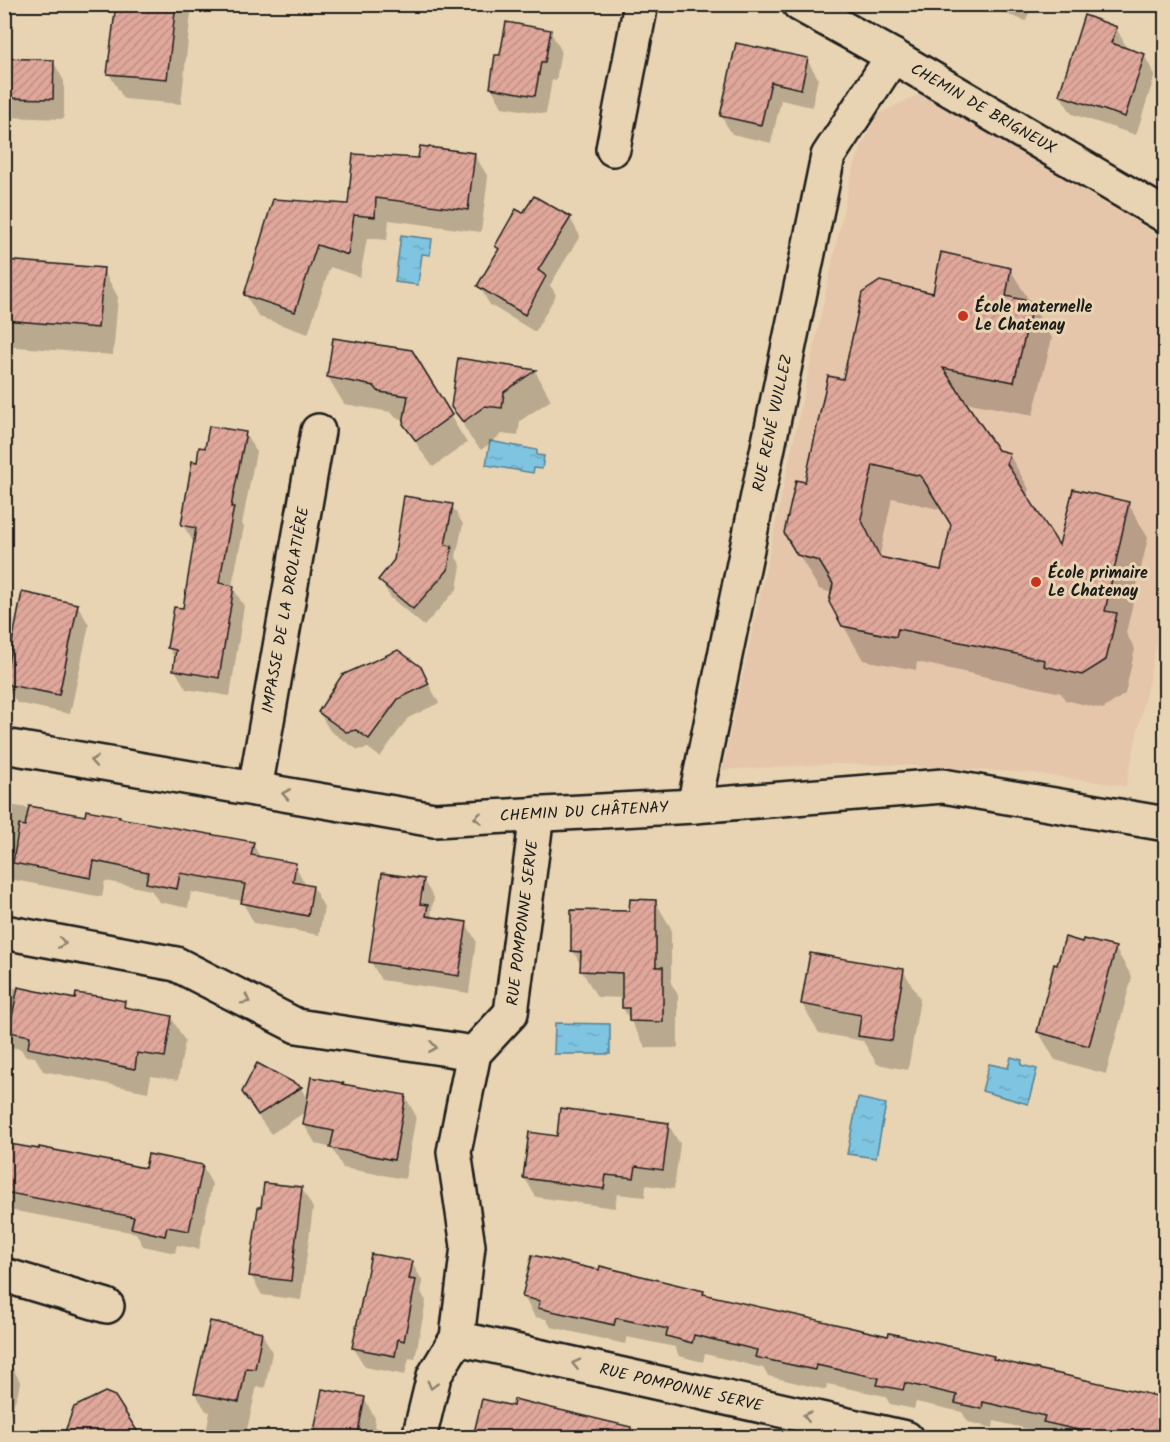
<svg xmlns="http://www.w3.org/2000/svg" width="1170" height="1442" font-family="Kalam,sans-serif">
<style>
.built{fill:#e6c6ab}
.water{fill:url(#water-ripples);stroke:#578192;stroke-width:1.5}
.shadow{fill:#0003;fill-rule:evenodd}
.building{fill:url(#building-hatch);stroke:#1c1c1c;stroke-width:1.5;fill-rule:evenodd}
.lines{fill:none;stroke-linecap:round;stroke-linejoin:round}
.street-casing{stroke:#1c1c1c;stroke-width:38}
.secondary-casing{stroke:#1c1c1c;stroke-width:38}
.street{stroke:#e8d4b2;stroke-width:33}
.secondary{stroke:#e8d4b2;stroke-width:33}
.oneway{stroke:#8c816e}
.poi-dot{fill:#c8321e;stroke:#e8d4b2;stroke-width:2}
.labels{text-anchor:middle;dominant-baseline:central;stroke-width:6;stroke-linejoin:round;paint-order:stroke}
.street-label{font-size:16px;fill:#1c1c1c;stroke:#e8d4b2}
.poi-label{font-size:16px;font-weight:bold;fill:#1c1c1c;stroke:#e8d4b2;text-anchor:start}
</style>
<defs>
<pattern id="water-ripples" width="26" height="14" patternUnits="userSpaceOnUse" patternTransform="scale(1.5)"><rect width="26" height="14" fill="#7fc4e0"/><path d="M2 4q2-2 4 0t4 0M15 11q2-2 4 0t4 0" fill="none" stroke="#6da8c0"/></pattern>
<pattern id="building-hatch" width="6" height="6" patternUnits="userSpaceOnUse" patternTransform="scale(1.5)"><rect width="6" height="6" fill="#e0a79b"/><path d="M-1 1l2-2M0 6l6-6M5 7l2-2" fill="none" stroke="#c08f85"/></pattern>
</defs>
<rect width="100%" height="100%" fill="#e8d4b2"/>
<filter id="ink" filterUnits="userSpaceOnUse"><feTurbulence type="fractalNoise" baseFrequency=".0167" numOctaves="2"/><feDisplacementMap in="SourceGraphic" scale="12" xChannelSelector="R" yChannelSelector="G"/><feConvolveMatrix kernelMatrix="1 2 1 2 8 2 1 2 1" color-interpolation-filters="sRGB"/></filter>
<g filter="url(#ink)">
<!-- built -->
<path class="built" d="M922,93L1165,239V604L1126,786L1031,773L899,765L831,764L722,770L850,180L861,147L878,114Z"/>
<!-- water -->
<g class="water">
<path d="M401,235L432,239L430,255L422,254L418,285L395,282Z"/>
<path d="M490,441L537,450V455L544,456L542,469L534,468L533,473L486,465Z"/>
<path d="M555,1023L610,1024V1054H554Z"/>
<path d="M1011,1057L1022,1060L1021,1065L1037,1069L1028,1104L982,1091L989,1064L1008,1068Z"/>
<path d="M858,1098L886,1104L876,1158L847,1154Z"/>
</g>
<!-- shadow -->
<g class="shadow">
<path d="M117,4H192L181,104L124,99L109,74Z"/>
<path d="M978,4H1032L1026,21Z"/>
<path d="M1116,28L1127,48L1126,49L1144,55L1155,75L1136,135L1072,114L1060,95Z"/>
<path d="M550,31L561,50L556,81L552,80L546,114L502,107L491,87L501,57Z"/>
<path d="M737,45L807,60L818,78L812,107L781,100L771,143L732,134L721,116Z"/>
<path d="M4,60L53,61L64,81V119L4,117Z"/>
<path d="M474,154L488,177L481,232L389,220L387,240L367,238L360,277L330,267L308,334L259,317L245,294L420,160Z"/>
<path d="M524,215L570,218L580,236L550,285L556,295L535,332L490,305L479,286L499,251L496,246Z"/>
<path d="M4,262L103,270L118,297L113,355L6,346L4,343Z"/>
<path d="M1010,269L1052,338L1033,415L964,402L997,451L1009,454L1029,489L1026,497L1059,549L1128,503L1148,538L1126,633L1135,649L1125,694L1103,709L1065,700L1061,693L917,662L916,670L863,660L830,602L832,593L819,589L786,533L806,484L845,381L934,295ZM892,498L942,510L952,526L942,572L882,559L880,555Z"/>
<path d="M411,352L467,443L433,467L421,451L405,424V420L396,418L391,412L344,404L328,377Z"/>
<path d="M460,360L535,371L551,400L520,421L518,436L502,434L481,450L470,437L453,407Z"/>
<path d="M245,433L256,452L242,524L244,527L232,586L244,606L230,696L186,689L175,670L176,661L169,648L184,610L194,543L183,525L198,464L207,450Z"/>
<path d="M452,506L463,524L456,557L461,566L457,589L424,626L391,598L380,580Z"/>
<path d="M78,606L89,625L70,714L17,703L5,683Z"/>
<path d="M420,668L439,703L408,718L380,757L368,748L358,750L330,731L319,712Z"/>
<path d="M4,804L86,818L120,820L253,844L261,859L295,865L306,886L313,887L324,907L319,935L254,923L243,903V901L191,892L188,908L159,902L151,890L105,881L102,897L4,878Z"/>
<path d="M423,880L434,898L431,914L434,918L466,923L476,941L469,993L381,980L371,962ZM420,894H423L420,912L417,911Z"/>
<path d="M655,901L671,928V983L678,995V1048H646L623,1008V998L597,997L582,971V967L573,951L631,912Z"/>
<path d="M1083,943L1115,948L1132,977L1106,1074L1055,1060L1038,1031L1058,967Z"/>
<path d="M903,970L920,999L908,1070L877,1064L863,1041L819,1033L802,1004Z"/>
<path d="M4,986L76,1000L124,1003L128,1010L171,1017L185,1041L178,1080L151,1076L148,1092L43,1071L35,1057L25,1056L21,1049L4,1046Z"/>
<path d="M258,1065L301,1088L308,1101L343,1086L405,1096L416,1116L405,1179L343,1168L332,1148L316,1144L304,1125L307,1111L271,1134L255,1112L244,1092Z"/>
<path d="M668,1124L680,1144L674,1189L646,1185L645,1197L617,1194L615,1208L536,1197L524,1177L558,1138Z"/>
<path d="M4,1144L146,1170L202,1166L212,1184L199,1249L177,1245L175,1253L143,1246L136,1233L4,1209Z"/>
<path d="M302,1189L313,1208L301,1300L262,1295L251,1276Z"/>
<path d="M412,1263L423,1282L421,1292L426,1301L415,1359L409,1358L405,1375L365,1367L353,1347Z"/>
<path d="M703,1292L706,1296L889,1338L993,1358L995,1361L1158,1398L1160,1388L1166,1389V1438H1054L1052,1435L994,1421L993,1428L968,1422L962,1412L916,1402L914,1409L890,1404L885,1396L827,1384L826,1390L768,1376L763,1368L705,1354L703,1362L679,1356L675,1347L627,1337L625,1344L551,1327L546,1319L535,1317L524,1297Z"/>
<path d="M262,1333L272,1352L265,1388L257,1386L245,1438H205L210,1412L206,1411L195,1393Z"/>
<path d="M4,1362L10,1364L21,1383L4,1434Z"/>
<path d="M323,1390L364,1398L375,1418L374,1427L378,1428L383,1438H315Z"/>
<path d="M483,1400L514,1408L618,1425L625,1438H474Z"/>
<path d="M75,1408L131,1424L139,1438H65Z"/>
</g>
<!-- building -->
<g class="building">
<path d="M116,4H176L167,79L107,74Z"/>
<path d="M1084,15L1117,27L1111,43L1145,54L1125,117L1059,95Z"/>
<path d="M506,22L551,30L545,62H541L535,96L490,88L495,55H500Z"/>
<path d="M736,43L808,58L801,89L771,82L761,125L720,116Z"/>
<path d="M4,58L54,60L53,99L4,98Z"/>
<path d="M420,146L475,153L468,210L376,198L375,217L354,215L348,255L317,245L295,312L244,295L273,199L348,204L353,154L418,158Z"/>
<path d="M534,196L571,217L538,270L546,276L525,315L477,286L499,249L495,246L516,209L523,213Z"/>
<path d="M941,252L1011,268L1006,296L1033,302L1014,382L943,368L998,450L1010,453L1007,464L1059,545L1073,489L1129,502L1105,611L1117,613L1106,660L1082,675L1044,666L1045,660L898,629L896,637L842,626L829,602L833,584L819,561L797,555L784,533L796,480L805,482L828,376L843,379L862,293L880,281L933,293ZM873,465L921,476L951,525L941,570L880,557L861,519Z"/>
<path d="M4,260L104,268L98,328L4,320Z"/>
<path d="M333,338L412,350L452,415L416,441L403,424L408,396L379,392L374,386L327,377Z"/>
<path d="M458,358L536,370L504,392L502,408L485,406L463,422L451,407Z"/>
<path d="M209,426L246,432L231,507H234L219,583L234,586L219,678L173,670L176,650L167,648L174,607L183,608L196,528L181,525L192,461L197,462L199,447L205,448Z"/>
<path d="M404,496L453,504L445,545L452,546L448,570L413,609L378,580L394,560Z"/>
<path d="M22,592L78,604L59,695L4,684Z"/>
<path d="M398,650L421,667L429,684L398,699L369,739L356,730L346,732L318,712L342,675Z"/>
<path d="M29,806L85,816L86,810L120,816L119,818L254,842L251,855L296,863L293,882L313,886L308,916L241,903L245,884L180,873L177,889L146,883L148,872L94,861L91,878L13,863L19,825L25,826Z"/>
<path d="M382,873L424,879L420,904L428,905L426,916L467,922L459,976L369,962Z"/>
<path d="M630,899L656,900V967H663V1022L629,1021V1008H622V973L580,971L581,952L571,951V910L629,911Z"/>
<path d="M1065,937L1082,942L1083,939L1116,947L1089,1046L1037,1032L1054,964L1057,965Z"/>
<path d="M810,953L904,969L892,1041L858,1036L861,1015L801,1004Z"/>
<path d="M18,987L75,999L76,993L104,997L125,1001L124,1007L172,1016L165,1057L137,1053L135,1069L28,1048L30,1036L9,1032Z"/>
<path d="M257,1063L302,1087L258,1115L242,1092Z"/>
<path d="M311,1077L343,1083L342,1084L406,1095L394,1160L330,1148L334,1131L303,1125Z"/>
<path d="M560,1108L669,1123L663,1170L636,1166L634,1178L606,1175L604,1189L523,1178L529,1132L557,1136Z"/>
<path d="M4,1143L39,1149V1147L145,1168L148,1154L203,1165L189,1231L167,1227L165,1236L131,1228L134,1217L4,1192Z"/>
<path d="M264,1183L302,1187L291,1281L249,1276L258,1207H261Z"/>
<path d="M371,1254L413,1261L409,1279L416,1280L410,1311L404,1341L398,1339L395,1356L352,1348Z"/>
<path d="M532,1255L599,1270L600,1266L704,1291L703,1294L888,1336L889,1333L994,1356L993,1359L1166,1398V1437H1109L1043,1422L1045,1416L983,1402L982,1409L955,1403L957,1395L905,1383L903,1390L877,1385L879,1378L816,1365L815,1370L755,1357L757,1350L694,1335L692,1343L666,1336L668,1329L616,1318L614,1325L538,1308L540,1301L522,1297Z"/>
<path d="M210,1321L262,1332L255,1369L246,1368L239,1402L194,1393Z"/>
<path d="M322,1389L365,1397L357,1437H313Z"/>
<path d="M105,1392L115,1396L141,1437H63L74,1407Z"/>
<path d="M482,1399L513,1406L514,1399L631,1427L630,1437H473Z"/>
</g>
<g class="lines">
<!-- street casing -->
<g class="street-casing">
<g id="street">
<path d="M613,149L641,4"/>
<path d="M255,789L318,431"/>
<path d="M4,932L176,964L297,1026L474,1053"/>
<path d="M4,1275L107,1306"/>
<path d="M457,1338L906,1438"/>
<path d="M419,1438L434,1376L457,1338L468,1246L454,1152L474,1053L511,1013L537,814"/>
</g>
</g>
<!-- secondary casing -->
<g class="secondary-casing">
<g id="secondary">
<path d="M799,4L893,56L1166,216"/>
<path d="M4,746L434,820L694,806L943,786L1166,824"/>
<path d="M694,806L828,156L893,56"/>
</g>
</g>
<!-- street -->
<use href="#street" class="street"/>
<!-- secondary -->
<use href="#secondary" class="secondary"/>
</g>
<!-- one-way arrows -->
<defs><path id="oneway-chevron" d="M-2-3.5L2.5 0L-2 3.5" fill="none" stroke-width="1.6" stroke-linecap="round" stroke-linejoin="round" transform="scale(1.5)"/></defs>
<g class="oneway">
<use href="#oneway-chevron" transform="translate(94 761) rotate(-170)"/>
<use href="#oneway-chevron" transform="translate(286 794) rotate(-170)"/>
<use href="#oneway-chevron" transform="translate(478 818) rotate(176)"/>
<use href="#oneway-chevron" transform="translate(62 943) rotate(10)"/>
<use href="#oneway-chevron" transform="translate(246 1000) rotate(27)"/>
<use href="#oneway-chevron" transform="translate(433 1047) rotate(9)"/>
<use href="#oneway-chevron" transform="translate(576 1364) rotate(-167)"/>
<use href="#oneway-chevron" transform="translate(432 1385) rotate(105)"/>
<use href="#oneway-chevron" transform="translate(807 1416) rotate(-167)"/>
</g>
</g>
<!-- markers -->
<g class="poi-dot">
<circle cx="963" cy="316" r="6"/>
<circle cx="1036" cy="582" r="6"/>
</g>
<g class="labels">
<!-- street labels -->
<g class="street-label">
<text transform="translate(983 109) rotate(30)">CHEMIN DE BRIGNEUX</text>
<text transform="translate(773 423) rotate(-78)">RUE RENÉ VUILLEZ</text>
<text transform="translate(286 610) rotate(-80)">IMPASSE DE LA DROLATIÈRE</text>
<text transform="translate(584 812) rotate(-3)">CHEMIN DU CHÂTENAY</text>
<text transform="translate(523 923) rotate(-83)">RUE POMPONNE SERVE</text>
<text transform="translate(681 1388) rotate(13)">RUE POMPONNE SERVE</text>
</g>
<!-- poi labels -->
<g class="poi-label">
<text x="975" y="307">École maternelle<tspan x="975" dy="18">Le Chatenay</tspan></text>
<text x="1048" y="573">École primaire<tspan x="1048" dy="18">Le Chatenay</tspan></text>
</g>
</g>
<!-- margin -->
<rect width="1170" height="1442" fill="none" stroke="#e8d4b2" stroke-width="24"/>
<rect x="12" y="12" width="1146" height="1418" fill="none" stroke="#1c1c1c" stroke-width="2" filter="url(#ink)"/>
</svg>
